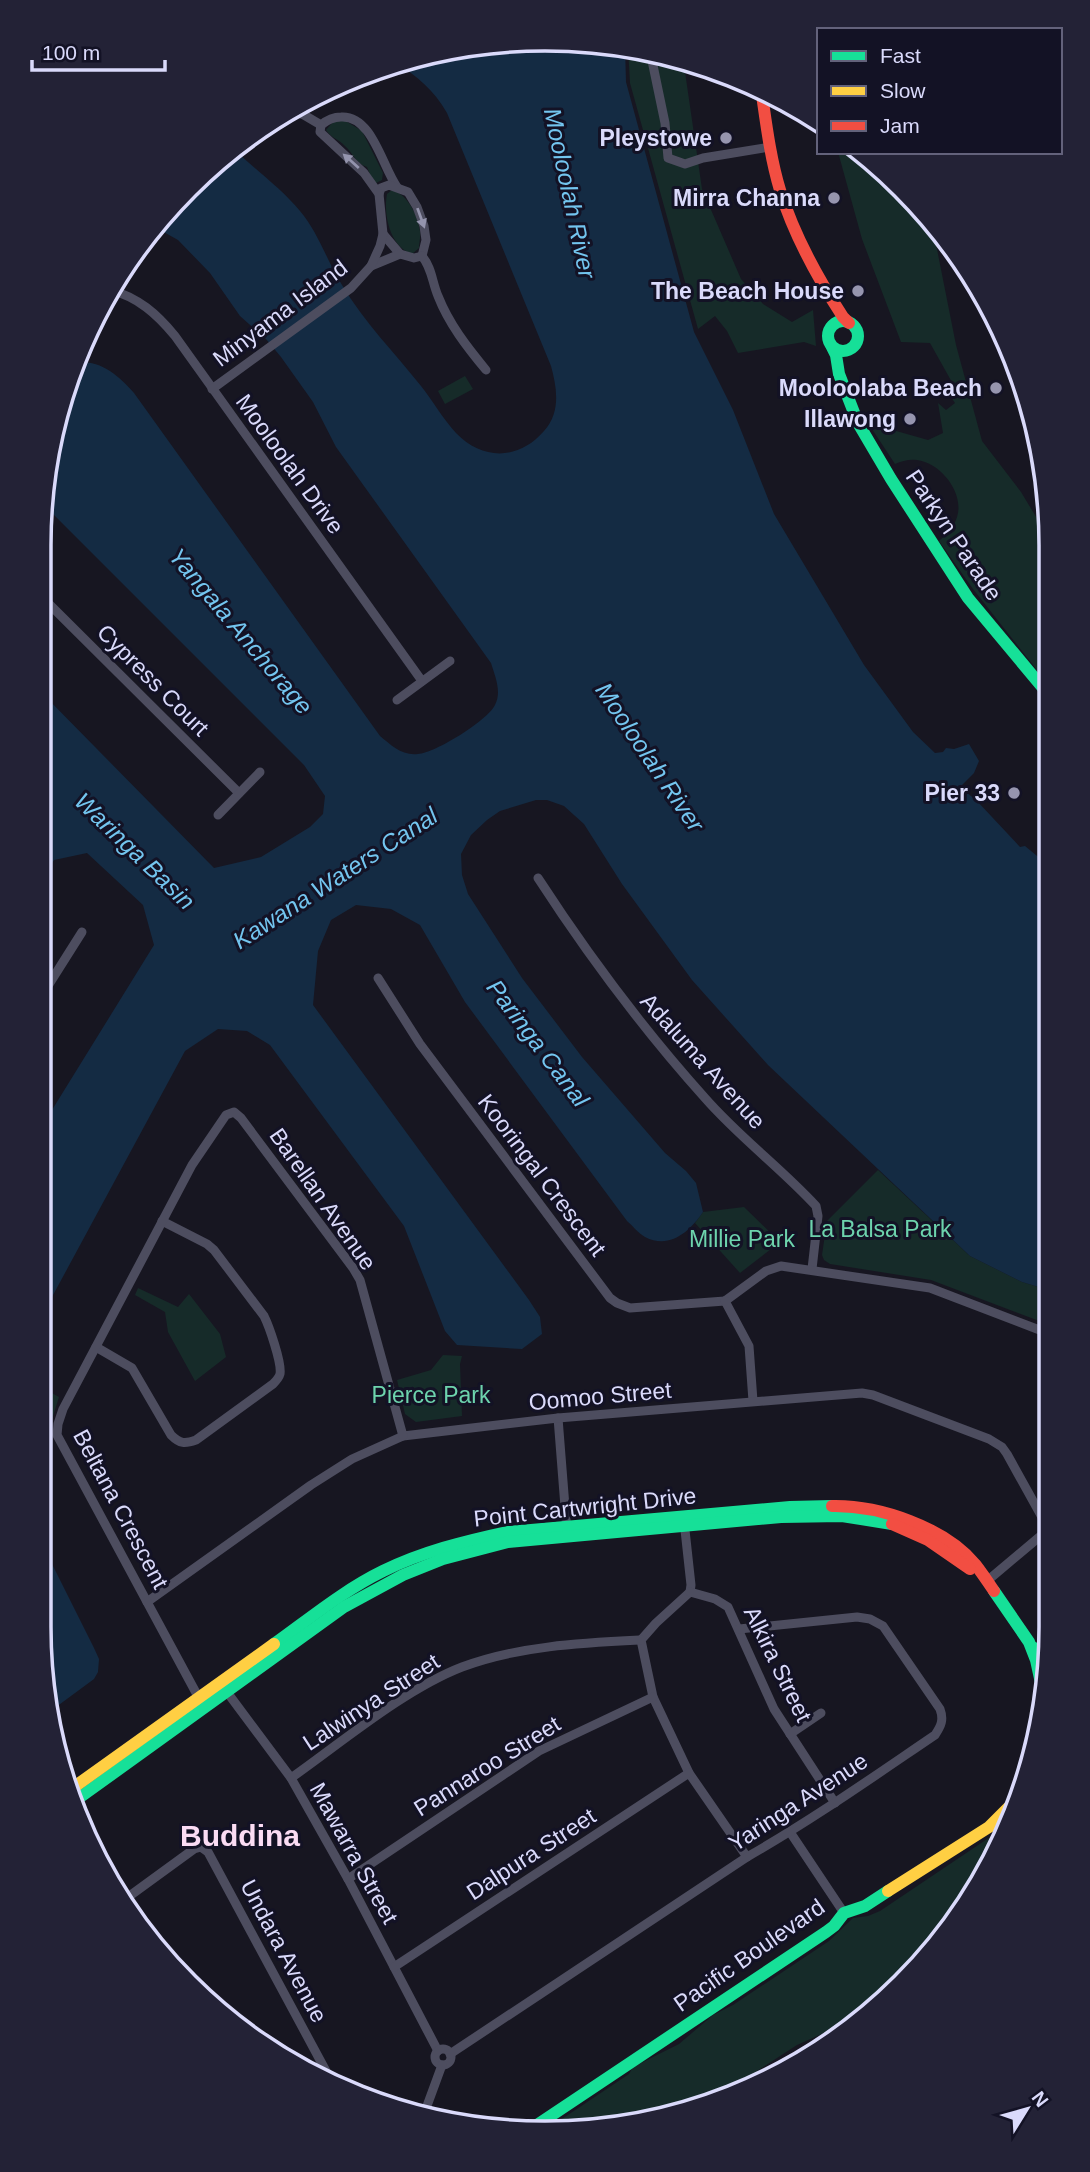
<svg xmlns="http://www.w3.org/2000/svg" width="1090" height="2172" font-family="Arial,sans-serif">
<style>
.green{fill:#162b29}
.water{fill:#142b43}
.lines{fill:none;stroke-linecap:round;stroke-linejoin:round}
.street{stroke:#4d4d5f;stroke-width:9}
.fast{stroke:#16e098;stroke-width:12}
.slow{stroke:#ffcf43;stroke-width:12}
.jam{stroke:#f24e42;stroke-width:12}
.oneway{fill:#9494ad}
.poi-dot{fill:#9695af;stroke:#131225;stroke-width:2.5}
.labels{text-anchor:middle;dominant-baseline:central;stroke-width:6;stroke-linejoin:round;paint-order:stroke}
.poi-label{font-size:23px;font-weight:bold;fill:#dadafb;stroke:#131225;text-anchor:end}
.street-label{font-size:23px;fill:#dadafb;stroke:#131225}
.park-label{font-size:23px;fill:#6dd3ad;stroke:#131225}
.water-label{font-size:24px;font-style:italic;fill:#73c5ef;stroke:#131225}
.district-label{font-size:30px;font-weight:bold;fill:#fbdcf4;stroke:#131225}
.rim{fill:none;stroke:#dadafb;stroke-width:3.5}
</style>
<rect width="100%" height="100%" fill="#171621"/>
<!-- green -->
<g class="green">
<path d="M628,48L683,58L702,189L741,279L763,304L792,322L813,310L816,346L804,342L738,353L727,331L715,316L698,329L630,83Z"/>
<path d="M344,120L362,131L383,173L382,180L376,183L371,177L367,167C356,164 353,153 345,146C339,139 332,139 326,130L333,122Z"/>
<path d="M838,152H861L879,164L932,224L956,345L982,441L1021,492L1047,535L1048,676L1044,679L973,589L939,541C948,533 956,525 958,513C962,490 940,463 917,460C909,459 902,461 895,464L868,423L928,440L943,433L938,403L946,410L955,403L951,397L958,393L930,343L901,342L862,239Z"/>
<path d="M392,190C407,194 418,215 420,231C421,236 419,243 419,248L412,254C390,247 383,214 387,194Z"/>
<path d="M465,376L473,389L445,404L438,391Z"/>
<path d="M878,1170L970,1256L1022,1282L1049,1290L1050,1325L931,1280L830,1264L824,1260L822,1255L827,1221Z"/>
<path d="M744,1207L780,1242L740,1273L695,1223L703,1212Z"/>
<path d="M138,1288L178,1307L189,1294L220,1334L226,1357L195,1381L168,1332L165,1312L135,1295Z"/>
<path d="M443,1355L462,1356L460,1364L462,1416L416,1422L405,1414L397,1380L431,1370Z"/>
<path d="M39,1386L59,1397L49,1429L39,1428Z"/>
<path d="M1011,1821L999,1851L903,1985L846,2023L797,2045L725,2092L708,2100L612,2129L550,2127L629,2074L633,2067L679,2044L713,2015L733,2005L829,1941L853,1918L868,1916L880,1911L1005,1827Z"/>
</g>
<!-- water -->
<g class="water">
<path d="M578,40L625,47L626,82L694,332L733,410L774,514L864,665L913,732L935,753L943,752L946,748L954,749L969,744L979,761L974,773L960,787L977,801L1020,847L1025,846L1048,865L1049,1290L1022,1282L970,1256L768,1065L692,980L622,884L584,824L564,806L547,800H536L500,811L487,820L471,835L461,854L462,875L468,894L522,978L582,1057L665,1153L686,1171L696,1183L703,1212C690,1231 670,1250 645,1237C638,1233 633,1226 627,1221L465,1002L420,925L391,909L356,905L331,920L318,951L313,1005L529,1300L540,1317L542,1334L522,1349L457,1345L445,1331L404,1226L270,1045L247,1031L218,1029L185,1051L39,1321V1131L154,945L143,905L87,853L54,860L39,883V690L214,868L261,857L310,827L323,814L325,796L304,765L41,502L56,414L75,362C101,360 118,375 134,393L380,736C391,745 402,756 418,754C435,753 487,721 495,705C502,692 495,676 491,663L336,447L313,402L281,357L266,339L240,316L210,273L178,240L153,226L211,164L232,149L237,152C257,171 283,190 300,211C318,232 327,261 342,285C364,322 394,352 421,386C433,401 443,419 456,433C483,461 519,460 544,431C561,412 557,388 551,366L447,113C434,90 417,76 395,62L479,43Z"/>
<path d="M39,1538L94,1648L99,1659L98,1672L94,1679L52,1710L39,1627Z"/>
</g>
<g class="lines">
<!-- street -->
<g class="street">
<path d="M650,51L665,123L668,158L685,164L703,158L770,147"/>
<path d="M321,125C327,120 333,117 341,117C372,115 382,166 397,187"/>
<path d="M379,194L381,188L389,185L408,192L417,207L424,226L426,240L422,256"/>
<path d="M383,234L400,254"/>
<path d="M422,256C432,268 432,282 438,296C449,324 467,347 486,370"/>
<path d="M371,266L400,254L414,258L422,256"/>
<path d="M110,290C138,297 157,314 175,336L422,681"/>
<path d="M212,389L351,288L371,266L380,246L383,234L379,194L364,173L320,132L321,125L304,115L288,109"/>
<path d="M39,594L239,793"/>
<path d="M397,700L450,661"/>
<path d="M218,815L260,772"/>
<path d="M538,878C588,955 643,1029 705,1098C739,1137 781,1168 816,1206L818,1216L812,1269"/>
<path d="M378,978L420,1044L610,1298L617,1303L630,1308L725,1301"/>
<path d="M39,1000L82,932"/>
<path d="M725,1301L766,1271L781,1266L930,1288L1050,1334"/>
<path d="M725,1301L749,1346L753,1401"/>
<path d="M96,1347L132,1368L171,1435C180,1444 185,1444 196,1440L273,1384C276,1381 279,1378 280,1374C282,1363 269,1326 264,1316L214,1250L207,1244L162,1221"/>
<path d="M558,1418L567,1532"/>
<path d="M684,1521L691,1585L690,1592"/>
<path d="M987,1581L1050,1528"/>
<path d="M690,1592L656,1623L641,1640L653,1697L689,1773L747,1857"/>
<path d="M690,1592L715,1599L728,1607L774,1709L835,1803"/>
<path d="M147,1602L311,1485L352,1459L403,1436L558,1418L862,1393L873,1395L989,1439L1002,1447L1007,1454L1048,1528"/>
<path d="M224,1688L291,1778L348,1879L438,2051"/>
<path d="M201,1702L57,1435L58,1424L63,1409L192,1165L226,1115L234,1112L241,1118L353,1268L360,1280L403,1436"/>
<path d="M790,1734L821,1713"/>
<path d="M291,1778C342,1742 405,1689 462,1667C518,1646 581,1643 641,1640"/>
<path d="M790,1832L844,1913"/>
<path d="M348,1879L539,1751L653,1697"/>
<path d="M124,1900L194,1849L201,1847L208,1852L334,2086"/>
<path d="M394,1967L689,1773"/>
<circle cx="443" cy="2057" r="8"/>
<path d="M450,2054L747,1857C812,1820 873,1777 935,1735C941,1726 944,1720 940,1709L883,1626L870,1619L857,1617L739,1629"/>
<path d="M426,2118L424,2114L442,2065"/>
</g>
<!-- fast -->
<g class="fast">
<circle cx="843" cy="336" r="15"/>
<path d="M832,347L836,355L839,374L858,423L891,479L968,598L1048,694"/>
<path d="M994,1591L1029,1642L1036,1660L1044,1697"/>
<path d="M274,1644C309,1619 344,1590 383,1571C421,1552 465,1541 507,1532L790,1507L832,1506"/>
<path d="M1034,1648L1050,1662"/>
<path d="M72,1803L344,1607L403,1575L443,1559L508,1542L781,1517L842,1516L892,1524"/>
<path d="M534,2127L826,1932L834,1926L844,1913L865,1906L888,1891"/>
</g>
<!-- slow -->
<g class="slow">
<path d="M67,1792L274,1644"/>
<path d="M888,1891L989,1827L1020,1796"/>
</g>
<!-- jam -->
<g class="jam">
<path d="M761,88C766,122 770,157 780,190C794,236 817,277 843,317L849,323"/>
<path d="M832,1506C879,1505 944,1527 975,1564C982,1573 988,1582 994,1591"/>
<path d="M892,1524L928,1540L970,1569"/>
</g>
</g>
<!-- one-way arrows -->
<defs><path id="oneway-solid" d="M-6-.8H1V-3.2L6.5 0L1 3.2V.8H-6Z" transform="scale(1.75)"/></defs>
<g class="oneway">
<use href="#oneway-solid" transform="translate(351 161) rotate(-138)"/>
<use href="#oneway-solid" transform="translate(421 218) rotate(70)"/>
</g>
<!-- markers -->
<g class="poi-dot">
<circle cx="726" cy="138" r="7"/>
<circle cx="834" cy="198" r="7"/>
<circle cx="858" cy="291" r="7"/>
<circle cx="996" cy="388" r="7"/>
<circle cx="910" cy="419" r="7"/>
<circle cx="1014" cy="793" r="7"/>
</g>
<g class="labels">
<!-- poi labels -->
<g class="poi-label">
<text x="712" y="138">Pleystowe</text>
<text x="820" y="198">Mirra Channa</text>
<text x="844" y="291">The Beach House</text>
<text x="982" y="388">Mooloolaba Beach</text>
<text x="896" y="419">Illawong</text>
<text x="1000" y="793">Pier 33</text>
</g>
<!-- street labels -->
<g class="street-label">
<text transform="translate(280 313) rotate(-37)">Minyama Island</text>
<text transform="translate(290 464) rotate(54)">Mooloolah Drive</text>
<text transform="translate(954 535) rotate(56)">Parkyn Parade</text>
<text transform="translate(153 680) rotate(45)">Cypress Court</text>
<text transform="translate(703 1061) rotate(48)">Adaluma Avenue</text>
<text transform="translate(542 1175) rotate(53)">Kooringal Crescent</text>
<text transform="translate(323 1199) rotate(55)">Barellan Avenue</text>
<text transform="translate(600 1396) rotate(-5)">Oomoo Street</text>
<text transform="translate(585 1507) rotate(-6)">Point Cartwright Drive</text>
<text transform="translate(121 1509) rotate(62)">Beltana Crescent</text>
<text transform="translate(778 1664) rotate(64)">Alkira Street</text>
<text transform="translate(371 1702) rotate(-33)">Lalwinya Street</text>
<text transform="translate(487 1766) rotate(-32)">Pannaroo Street</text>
<text transform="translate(798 1802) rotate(-33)">Yaringa Avenue</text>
<text transform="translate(354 1853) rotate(61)">Mawarra Street</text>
<text transform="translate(531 1854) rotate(-33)">Dalpura Street</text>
<text transform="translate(284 1951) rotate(62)">Undara Avenue</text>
<text transform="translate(749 1955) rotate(-35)">Pacific Boulevard</text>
</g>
<!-- park labels -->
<g class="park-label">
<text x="880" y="1229">La Balsa Park</text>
<text x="742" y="1239">Millie Park</text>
<text x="431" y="1395">Pierce Park</text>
</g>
<!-- water labels -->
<g class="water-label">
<text transform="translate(570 193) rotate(78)">Mooloolah River</text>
<text transform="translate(241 631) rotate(50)">Yangala Anchorage</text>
<text transform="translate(650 757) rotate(56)">Mooloolah River</text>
<text transform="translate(135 851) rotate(44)">Waringa Basin</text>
<text transform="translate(335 878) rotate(-33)">Kawana Waters Canal</text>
<text transform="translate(538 1043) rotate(53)">Paringa Canal</text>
</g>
<!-- district labels -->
<g class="district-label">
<text x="240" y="1835">Buddina</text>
</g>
</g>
<!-- crop -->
<path d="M0 0H1090V2172H0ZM545 51H545A494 494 0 0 1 1039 545V1627A494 494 0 0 1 545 2121H545A494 494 0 0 1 51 1627V545A494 494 0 0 1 545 51Z" fill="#232236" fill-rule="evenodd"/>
<path class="rim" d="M545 51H545A494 494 0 0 1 1039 545V1627A494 494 0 0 1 545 2121H545A494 494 0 0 1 51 1627V545A494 494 0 0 1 545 51Z"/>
<!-- legend -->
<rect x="817" y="28" width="245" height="126" fill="#131225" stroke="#63627b" stroke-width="2"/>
<rect x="831" y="51" width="35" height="10" fill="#16e098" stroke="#63627b" stroke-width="2"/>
<text x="880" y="63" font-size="21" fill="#dadafb">Fast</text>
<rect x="831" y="86" width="35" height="10" fill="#ffcf43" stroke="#63627b" stroke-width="2"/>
<text x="880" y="98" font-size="21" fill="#dadafb">Slow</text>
<rect x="831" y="121" width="35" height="10" fill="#f24e42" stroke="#63627b" stroke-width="2"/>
<text x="880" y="133" font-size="21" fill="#dadafb">Jam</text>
<!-- north arrow -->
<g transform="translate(1027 2109) rotate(53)" stroke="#131225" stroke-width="5" paint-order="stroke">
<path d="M0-5L12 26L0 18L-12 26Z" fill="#dadafb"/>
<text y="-10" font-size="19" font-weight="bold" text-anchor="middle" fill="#dadafb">N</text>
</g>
<!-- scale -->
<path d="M32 60v10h133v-10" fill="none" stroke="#dadafb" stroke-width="3.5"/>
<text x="42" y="60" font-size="21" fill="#dadafb" stroke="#131225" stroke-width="5" paint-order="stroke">100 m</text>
</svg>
